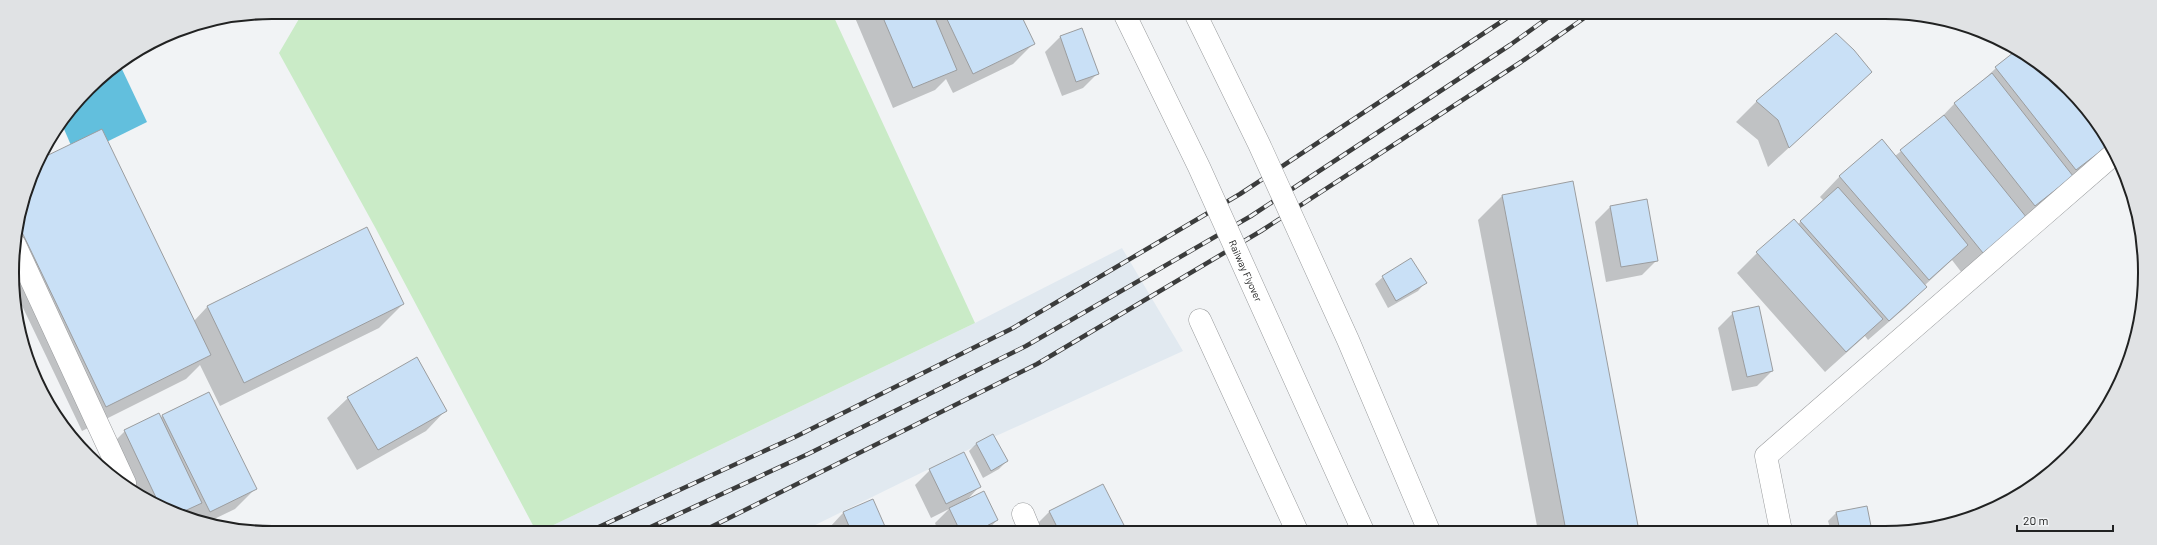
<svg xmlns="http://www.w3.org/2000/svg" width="2157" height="545" font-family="Barlow,sans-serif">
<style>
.built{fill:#e1e9f0}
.green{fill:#caebc7}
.water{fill:#62bfdd}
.shadow{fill:#0003}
.building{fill:#c9e0f6;stroke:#9b9d9f}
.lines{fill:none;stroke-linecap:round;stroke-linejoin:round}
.minor-casing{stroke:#999b9d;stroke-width:23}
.minor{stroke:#fff;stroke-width:22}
.rail-casing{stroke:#3b3c3c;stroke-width:4.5}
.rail{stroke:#f1f3f5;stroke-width:3;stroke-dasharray:9;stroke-linecap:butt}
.major-bridge-casing{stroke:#999b9d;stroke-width:23;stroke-linecap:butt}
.major-bridge{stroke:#fff;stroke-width:22}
.labels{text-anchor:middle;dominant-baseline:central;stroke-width:3;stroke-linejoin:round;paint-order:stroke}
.street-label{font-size:10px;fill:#212222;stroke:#f1f3f5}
.rim{fill:none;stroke:#212222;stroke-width:2}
</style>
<rect width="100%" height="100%" fill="#f1f3f5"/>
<!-- built -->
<path class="built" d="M1122,248L1183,351L996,436L803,531H541L975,323Z"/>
<!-- green -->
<path class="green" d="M303,12L832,13L975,323L541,531H536L376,229L279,53Z"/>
<!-- water -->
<path class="water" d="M120,65L147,122L76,157L61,122C75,99 97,79 120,65Z"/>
<!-- shadow -->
<g class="shadow">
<path d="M853,13H1018L1033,44L1013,64L953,93L946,79L935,90L893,108Z"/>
<path d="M1082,29L1098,73L1083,88L1062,96L1045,52L1060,37Z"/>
<path d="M1836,35L1870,72L1768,167L1758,140L1736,122L1756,102Z"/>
<path d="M2019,50L2056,77L2091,114L2110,144L1962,273L1952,260L1925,285L1926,287L1906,307L1868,340L1865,336L1825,372L1737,273L1757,253L1798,224L1824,201L1820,197L1840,176L1895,156L1935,124L1955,103L1978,85L1996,68Z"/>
<path d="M38,161L194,321L207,307L403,304L379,328L220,406L200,365L186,379L82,431L14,289L13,255Z"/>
<path d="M1502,196L1638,531H1538L1478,220Z"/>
<path d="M1646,200L1657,260L1642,275L1606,282L1595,222L1610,207Z"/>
<path d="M1383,277L1425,283L1418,291L1388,308L1375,284Z"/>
<path d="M1733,313L1772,371L1757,386L1732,391L1718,328Z"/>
<path d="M348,398L446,410L426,431L357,470L327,418Z"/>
<path d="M163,416L256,488L235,509L206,523L189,519L142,498L129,487L110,446L125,431Z"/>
<path d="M977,443L1007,461L999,469L983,478L969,451Z"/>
<path d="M930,470L980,486L966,501L997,520L987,531H938L935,523L949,509L931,518L915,485Z"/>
<path d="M1102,485L1126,531H1030L1049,512Z"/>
<path d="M843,513L886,531H830L829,528Z"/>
<path d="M1836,513L1871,531H1831L1828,521Z"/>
</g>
<!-- building -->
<g class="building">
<path d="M881,13H933L957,70L913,88Z"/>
<path d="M944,13H1020L1035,44L973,74Z"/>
<path d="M1082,28L1099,74L1076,82L1060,36Z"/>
<path d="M1836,33L1854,50L1872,72L1789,148L1778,120L1756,101Z"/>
<path d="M2018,49L2056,77L2091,114L2110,144L2076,170L1995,67Z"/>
<path d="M1992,73L2073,176L2035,206L1954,103Z"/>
<path d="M1944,115L2027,218L1983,253L1900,150Z"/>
<path d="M102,129L211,355L106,407L20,228L38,160Z"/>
<path d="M1882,139L1968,245L1929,280L1839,176Z"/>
<path d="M1573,181L1639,531H1566L1502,195Z"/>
<path d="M1838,187L1927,287L1889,321L1800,221Z"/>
<path d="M1647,199L1658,261L1621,267L1610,206Z"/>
<path d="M1794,219L1883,319L1846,352L1756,252Z"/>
<path d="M367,227L404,304L244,383L207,306Z"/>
<path d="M1411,258L1427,283L1396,301L1382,276Z"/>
<path d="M1759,306L1773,371L1747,377L1732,312Z"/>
<path d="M417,357L447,411L378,450L347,397Z"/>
<path d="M209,392L257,489L210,512L162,415Z"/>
<path d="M159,413L202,503L178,514L160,506L124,430Z"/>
<path d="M993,434L1008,461L991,471L976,443Z"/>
<path d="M964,452L981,487L946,504L929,469Z"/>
<path d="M1103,484L1127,531H1059L1049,511Z"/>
<path d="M984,491L998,520L977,531H960L949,508Z"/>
<path d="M873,499L887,531H851L843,512Z"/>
<path d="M1867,506L1872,531H1840L1836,512Z"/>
</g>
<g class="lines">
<!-- minor casing -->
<g class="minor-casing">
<g id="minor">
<path d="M15,245L125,483"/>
<path d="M1200,320L1297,531"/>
<path d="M1023,514L1030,531"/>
<path d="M1781,531L1766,456L2115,153"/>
</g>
</g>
<!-- minor -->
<use href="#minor" class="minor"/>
<!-- rail casing -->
<g class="rail-casing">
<g id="rail">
<path d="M590,531L797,436L1013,328L1240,194L1513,14"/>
<path d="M642,531L808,454L1026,346L1251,216L1510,45L1553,14"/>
<path d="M703,531L1037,364L1261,231L1521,62L1590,14"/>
</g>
</g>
<!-- rail -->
<use href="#rail" class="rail"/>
<!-- major-bridge casing -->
<g class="major-bridge-casing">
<g id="major-bridge">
<path id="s1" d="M1124,13L1199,167L1363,531"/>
<path d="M1195,13L1259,144L1348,340L1429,531"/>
</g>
</g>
<!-- major-bridge -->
<use href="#major-bridge" class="major-bridge"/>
</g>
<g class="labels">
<!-- street labels -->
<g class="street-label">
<text stroke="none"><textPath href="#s1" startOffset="285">Railway Flyover</textPath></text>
</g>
</g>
<!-- crop -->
<path d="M0 0H2157V545H0ZM272 19H1885A253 253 0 0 1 2138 272V273A253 253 0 0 1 1885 526H272A253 253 0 0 1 19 273V272A253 253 0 0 1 272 19Z" fill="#e0e2e4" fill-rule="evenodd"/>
<path class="rim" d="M272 19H1885A253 253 0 0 1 2138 272V273A253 253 0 0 1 1885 526H272A253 253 0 0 1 19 273V272A253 253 0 0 1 272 19Z"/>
<!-- scale -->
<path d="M2017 525v6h96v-6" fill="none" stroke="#212222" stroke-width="2"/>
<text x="2023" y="525" font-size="12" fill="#212222" stroke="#f1f3f5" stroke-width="3" paint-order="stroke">20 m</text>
</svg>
